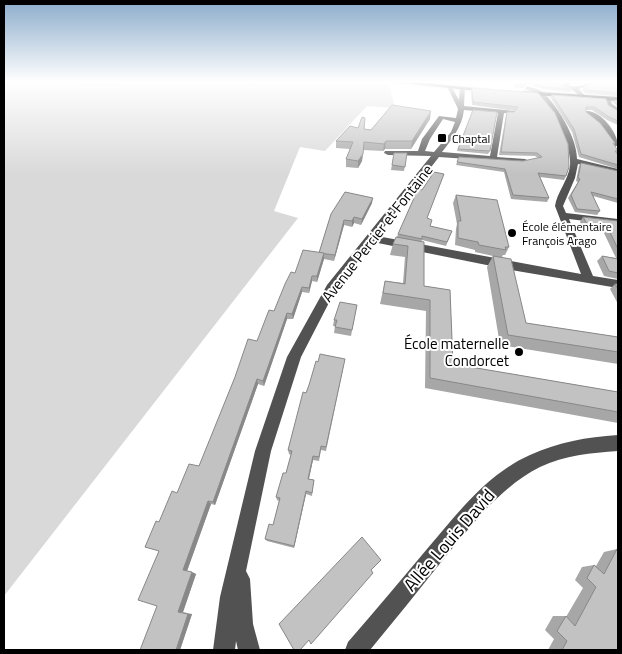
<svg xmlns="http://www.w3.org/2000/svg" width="622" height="654" font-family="'Titillium Web',sans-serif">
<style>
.green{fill:#d9d9d9}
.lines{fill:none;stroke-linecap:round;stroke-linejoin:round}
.major-casing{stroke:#dbdbdb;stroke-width:3}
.minor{fill:#525252;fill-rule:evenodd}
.major{fill:#000;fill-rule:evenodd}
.wall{fill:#a7a7a7}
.shaded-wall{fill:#888}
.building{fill:#c2c2c2;stroke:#888}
.poi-dot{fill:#000;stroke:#fff;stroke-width:2}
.labels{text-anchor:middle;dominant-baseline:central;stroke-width:4;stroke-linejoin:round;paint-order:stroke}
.far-poi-label{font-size:12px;fill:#000;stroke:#fff;text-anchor:start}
.street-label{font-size:15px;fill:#000;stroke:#fff}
.poi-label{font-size:15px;fill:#000;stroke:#fff;text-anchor:end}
.near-street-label{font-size:18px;fill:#000;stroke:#fff}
</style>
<rect width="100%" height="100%" fill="#fff"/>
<!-- green -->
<path class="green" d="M4,82L389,84L395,108L367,106L325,151L300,147L274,211L298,218L4,596Z"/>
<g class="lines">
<!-- major casing -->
<g class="major-casing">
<g id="major">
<path d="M390,82H417L492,90L489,92Z"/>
<path d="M523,91L618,97V101L521,94Z"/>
</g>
</g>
<!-- minor -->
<g class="minor">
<path d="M566,82H575L568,85C577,89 588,82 597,82L579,89L586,97L583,99L574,91L560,85Z"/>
<path d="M447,86H451L459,100L460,88L465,87L464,106L514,111L515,112L512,114L504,113L497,157L525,159L529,161L525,163L439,157L377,236L581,274L555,206C557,192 568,181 570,166C572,146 553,103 536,93C533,91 528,90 525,89L527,86C533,88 540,89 545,94C559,109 577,138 577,159L618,169V173L578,164L575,178L563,206L566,213L618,219V225L569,219L593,276L618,280V288L511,270L373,242L335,291L301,357L271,451L246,571L250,579L253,624L260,650H238L236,641L235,650H213L220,597L255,451L287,357L327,285L431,156L388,155L384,153L385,151H418L422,139L439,116L456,118L458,109ZM464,110L498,113L490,156L442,152C452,139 462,127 464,110ZM443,119L455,122L451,132L434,152L425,151L430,139Z"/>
<path d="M606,98H610L612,104L618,108V113L607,106Z"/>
<path d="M586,111C600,110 618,132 618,146H615L603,127L586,113Z"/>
<path d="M618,435V451C591,453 565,455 540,467C500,487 470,527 442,561C418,591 394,621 370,650H345L348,642C375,611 401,580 427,549C456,515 487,474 530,455C559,442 586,437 618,435Z"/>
</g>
<!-- major -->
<use href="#major" class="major"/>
</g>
<!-- wall -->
<g class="wall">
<path d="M522,82H562L560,83V84L572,89L570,92L542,89L528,84L523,88L514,87L515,85Z"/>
<path d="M618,82V96L585,93L582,90L584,87Z"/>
<path d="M472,88L538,93L566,176L564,180L540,177L549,198L547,202L511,199L504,172L456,165L459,157L523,161L538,158L535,156L499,155L506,115L507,112H514L516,111L472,105L471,91Z"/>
<path d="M552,95L608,105L618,111V125L607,120L592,110H586V112L615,143L614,145L618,151L617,153L618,155V169L579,157L572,132L550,97Z"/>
<path d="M615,100H618V107L613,102Z"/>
<path d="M473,110L490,151L488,154L457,151Z"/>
<path d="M430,119L411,149H385L383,151L363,150L362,161L358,168L346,167V159L350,149L336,148V141L364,129L371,130Z"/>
<path d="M394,153H407L404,171L391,170Z"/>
<path d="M581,163L618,171V203L593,196L600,211L597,215L575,212L568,198L578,182L576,181L579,166Z"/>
<path d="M456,195L509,247L505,255H503L502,257L526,323L618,337V364L500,345L487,267L493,256L475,252V250L455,245L456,229L457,224L453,203Z"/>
<path d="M372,203L361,225L354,223L352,227L344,225L334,261L324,259L317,282L312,281L309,293L302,292L293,319H287L264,386L258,384L215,505L211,504L187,571L196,574L183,612L192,614L180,650L157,606L159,551L145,547L159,522L177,493L199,466L257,341L274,311L295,273L319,253L331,214Z"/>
<path d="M583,217L618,221V279L604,276L597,261L602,256L616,258L603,231L583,229L580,222Z"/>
<path d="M428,218L430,226L452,231L446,246L422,240L421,242L424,286L450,290L453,364L618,392V423L425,388L426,311L380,304L385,281L403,283L405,257L390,255L393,244L397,237L398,234Z"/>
<path d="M615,284H618V304L610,289Z"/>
<path d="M357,305L351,336L334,333L335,326H333L334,320Z"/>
<path d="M344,364L326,451L321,450L319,461L313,460L309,479L314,480L312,496L306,494L294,548L267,541L265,539L273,525L279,501L277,500L276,497L286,473L291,455L289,454L288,450L306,393Z"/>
<path d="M617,549L618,650H548L554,639L545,630L553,616H566V617L583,588L575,580L582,567L594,565L596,566L604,552Z"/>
</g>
<!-- shaded-wall -->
<g class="shaded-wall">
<path d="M576,82H585L575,84Z"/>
<path d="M431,111L430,119L411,149L412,141Z"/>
<path d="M386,141L385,149L383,151L384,144Z"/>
<path d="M363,154L362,161L358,168V161Z"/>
<path d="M373,198L372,203L361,225L362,219Z"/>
<path d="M354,217V223L352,227V221Z"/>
<path d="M344,220V225L334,261L335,255Z"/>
<path d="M324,253V259L317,282V276Z"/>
<path d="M312,276V281L309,293V288Z"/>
<path d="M302,287V292L293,319L292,314Z"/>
<path d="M287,313V319L264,386L263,381Z"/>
<path d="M257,379L258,384L215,505L213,502Z"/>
<path d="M313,456V460L308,482V479Z"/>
<path d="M306,491V494L294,548V546Z"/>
<path d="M208,501L211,504L187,571L183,570Z"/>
<path d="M192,572L196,574L183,612H178Z"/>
<path d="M188,614H192L180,650H176Z"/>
</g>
<!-- building -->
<g class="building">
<path d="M523,82H528L524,85H515Z"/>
<path d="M531,82H560V84L572,89L543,87Z"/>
<path d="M596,82H618V93L586,90L584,87Z"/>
<path d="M472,88L538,93L555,113L568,144L569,167L566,176L538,173L549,198L513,195L505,169L457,162L459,157L523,161L542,157L537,153L501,152L507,112H514L518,107L473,102Z"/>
<path d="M552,95L606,99L608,105L618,111V121L609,117L594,107H586V112L600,123L615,143H613L618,151H615L618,155V165L581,154L574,129Z"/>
<path d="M392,105L431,111L412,141H386L384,144L364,142L363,154L358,161L346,159L353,142L336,141L350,126L358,128L362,117L365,118L364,129L371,130Z"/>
<path d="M473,110L497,112L490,151L458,149Z"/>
<path d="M394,153H407L405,167L392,165Z"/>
<path d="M581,163L618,171V199L591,192L600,211L577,209L571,195L580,179L578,178Z"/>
<path d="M434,172L444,174L427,218L432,220L430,226L452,231L447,242L422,236V239L398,234L418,189L422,190Z"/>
<path d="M345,192L373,198L362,219L354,217L352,221L344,220L335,255L319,253L331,214Z"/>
<path d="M456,195L497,200L509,247H505L506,250L479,245L478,242L458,238V221H461Z"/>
<path d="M583,217L618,221V249L607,226L587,224Z"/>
<path d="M396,237L424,242V286L450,290L453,364L618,392V412L430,378V300L383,293L385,281L405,284L408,246L393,244Z"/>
<path d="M303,250L324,253L317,276H312L309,288L302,287L292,314L287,313L263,381L257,379L213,502L208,501L183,570L192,572L178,612L188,614L176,650H140L157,606L138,600L159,551L145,547L156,521L159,522L172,491L177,493L189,464L199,466L235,377L248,339L257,341L269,310L274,311L285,284L291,272L295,273Z"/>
<path d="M493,256L511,259L526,323L618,337V352L508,335Z"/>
<path d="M602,256L618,259V273L609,271Z"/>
<path d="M615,284H618V289Z"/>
<path d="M340,302L357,305L352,330L335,327L337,320H334Z"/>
<path d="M320,354L345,359L326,447L321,446L319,457L313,456L308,479L314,480L312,493L306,491L294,546L265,539L269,524L273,525L280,498L276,497L283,473H286L292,451L288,450L303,392L306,393L309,385L316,361L318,362Z"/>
<path d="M362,537L381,560L371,570L373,573L311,644L309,640L300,650H294L279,624Z"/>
<path d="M617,549L618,550V650H562L567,641L557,631L566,616L575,626L596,587L587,578L594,565L604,574Z"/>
</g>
<!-- sky -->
<linearGradient id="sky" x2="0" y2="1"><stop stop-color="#8baccb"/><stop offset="0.47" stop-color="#fff"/><stop offset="1" stop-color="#fff" stop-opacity="0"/></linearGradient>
<rect width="622" height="174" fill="url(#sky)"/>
<!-- markers -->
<g class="poi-dot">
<rect x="437" y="133" width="10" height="10" rx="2.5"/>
<circle cx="512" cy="233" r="5"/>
<circle cx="519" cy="352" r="5"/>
</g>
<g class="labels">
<!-- far-poi labels -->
<g class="far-poi-label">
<text x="452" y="138">Chaptal</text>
<text x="522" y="226">École élémentaire<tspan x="522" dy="14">François Arago</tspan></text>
</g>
<!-- street labels -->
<g class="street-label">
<text transform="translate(377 233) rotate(-52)">Avenue Percier et Fontaine</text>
</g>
<!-- poi labels -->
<g class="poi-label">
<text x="509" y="343">École maternelle<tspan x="509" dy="17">Condorcet</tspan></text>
</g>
<!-- near-street labels -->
<g class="near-street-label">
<text transform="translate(449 540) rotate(-49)">Allée Louis David</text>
</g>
</g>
<!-- border -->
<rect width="622" height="654" fill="none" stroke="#000000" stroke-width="10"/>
</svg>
